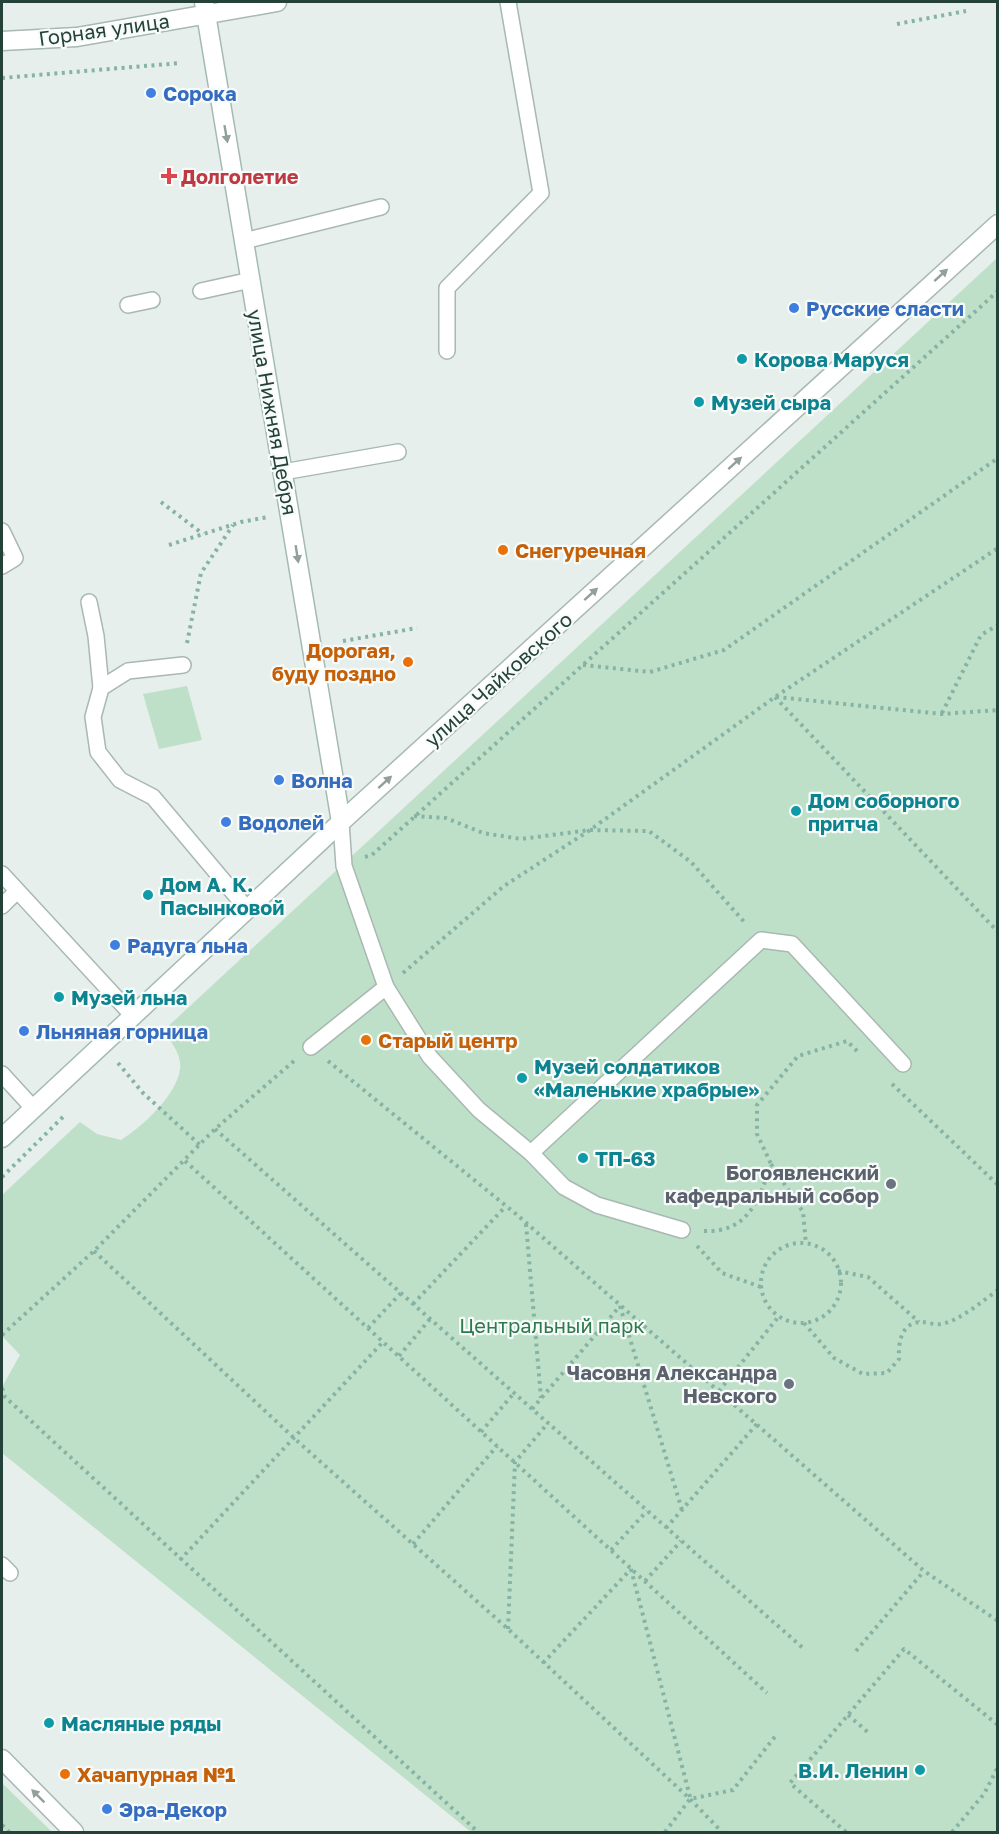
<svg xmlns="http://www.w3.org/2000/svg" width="999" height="1834" font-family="'Golos Text',sans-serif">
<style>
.green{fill:#bfe0c8}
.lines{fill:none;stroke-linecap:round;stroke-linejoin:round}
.service-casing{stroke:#a8b8b2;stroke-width:18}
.minor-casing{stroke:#a8b8b2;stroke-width:21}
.tertiary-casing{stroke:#a8b8b2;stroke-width:21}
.secondary-casing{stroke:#a4bbb3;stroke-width:21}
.path{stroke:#86b3a5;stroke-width:4;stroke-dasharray:3 4.5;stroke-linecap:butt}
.service{stroke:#fff;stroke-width:15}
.minor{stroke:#fff;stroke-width:18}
.tertiary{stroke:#fff;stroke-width:18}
.secondary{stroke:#fff;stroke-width:18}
.oneway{fill:#92a09c}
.shop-dot{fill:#3f7fe0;stroke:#f7fbf9;stroke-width:2}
.health-dot{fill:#e0444e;stroke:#f7fbf9;stroke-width:2}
.culture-dot{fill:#0f9aa8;stroke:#f7fbf9;stroke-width:2}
.food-dot{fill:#e8710a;stroke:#f7fbf9;stroke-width:2}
.worship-dot{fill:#6b7280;stroke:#f7fbf9;stroke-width:2}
.labels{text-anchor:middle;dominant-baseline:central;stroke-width:4.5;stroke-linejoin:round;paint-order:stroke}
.street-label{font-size:20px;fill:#24423a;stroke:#f7fbf9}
.shop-label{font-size:20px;font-weight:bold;fill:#366cbe;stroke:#f7fbf9;text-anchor:start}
.health-label{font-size:20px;font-weight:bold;fill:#be3a42;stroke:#f7fbf9;text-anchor:start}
.culture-label{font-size:20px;font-weight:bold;fill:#0d838f;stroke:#f7fbf9;text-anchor:start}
.food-label{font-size:20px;font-weight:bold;fill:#c56008;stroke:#f7fbf9;text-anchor:start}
.worship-label{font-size:20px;font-weight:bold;fill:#5b616d;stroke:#f7fbf9;text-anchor:end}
.park-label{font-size:20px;fill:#2d7a4b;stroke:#f7fbf9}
</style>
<rect width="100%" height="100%" fill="#e6efeb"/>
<!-- green -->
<g class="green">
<path d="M997,258V1832H471L2,1453V1387L20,1355L2,1336V1195L80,1122L97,1134L121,1140C142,1127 177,1095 180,1069C182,1055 171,1041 163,1031Z"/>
<path d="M187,686L202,740L159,749L143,694Z"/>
<path d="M2,1783L52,1832H2Z"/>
</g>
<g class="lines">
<!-- service casing -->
<g class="service-casing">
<g id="service">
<path d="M244,241L381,207"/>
<path d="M201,291L251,280"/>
<path d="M128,305L152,300"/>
<path d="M447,351V288L541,193L508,2"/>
<path d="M283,472L398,452"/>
<path d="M2,531L15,558L2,566"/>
<path d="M89,602L96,636L101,688"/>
<path d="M183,665L128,671L101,688L93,717L98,752L120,780L153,797L248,910"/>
<path d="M341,822L344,866L386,987L430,1057L479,1110L531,1153L564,1187L597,1205L682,1230"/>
<path d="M2,874L134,1017"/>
<path d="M2,906L17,891"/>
<path d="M311,1047L386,987"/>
<path d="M2,1074L34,1109"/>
<path d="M531,1153L761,940L792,944L903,1064"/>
<path d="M2,1565L10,1573"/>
</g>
</g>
<!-- minor casing -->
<g class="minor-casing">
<path id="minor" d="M2,1759L74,1832"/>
</g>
<!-- tertiary casing -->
<g class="tertiary-casing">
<g id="tertiary">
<path d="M2,41L77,37L277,2"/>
<path d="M341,822L998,224"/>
</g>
</g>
<!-- secondary casing -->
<g class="secondary-casing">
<path id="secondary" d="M2,1138L341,822L204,2"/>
</g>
<!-- path -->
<g class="path">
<path d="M897,24L966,11"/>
<path d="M2,78L181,63"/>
<path d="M161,502L203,534"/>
<path d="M169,545L241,522L268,517"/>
<path d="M343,641L417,628"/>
<path d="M187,643L201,573L233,525"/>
<path d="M583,665L650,672L724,650L998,458"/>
<path d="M775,697L998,932"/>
<path d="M776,697L942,714L998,710"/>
<path d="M942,713L981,635L998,625"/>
<path d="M414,816L446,818L483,833L521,839L590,830L649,831L691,862L746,924"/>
<path d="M365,857L372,855L998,291"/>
<path d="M403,973L504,886L590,830L775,697L998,548"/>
<path d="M328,1061L516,1214L924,1571L998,1621"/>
<path d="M118,1063L143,1093L200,1145"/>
<path d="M892,1084L998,1185"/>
<path d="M215,1129L804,1649"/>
<path d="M185,1161L767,1693"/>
<path d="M771,1164L803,1212L806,1244"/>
<path d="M2,1177L65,1115"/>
<path d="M526,1224L541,1398"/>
<path d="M704,1231C748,1233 759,1200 771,1164L757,1134V1105L798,1056L847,1041L858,1052"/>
<circle cx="801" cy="1283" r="40"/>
<path d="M697,1246L722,1273L761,1287"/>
<path d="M94,1251L294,1438L508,1629L690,1799L722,1832"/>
<path d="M838,1271L868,1277L919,1322"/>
<path d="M413,1304L506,1206"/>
<path d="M620,1306L682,1510"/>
<path d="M804,1323L834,1358L863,1374L887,1373L899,1359C898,1343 901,1321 923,1322C929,1323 936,1325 942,1324C962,1319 981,1302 998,1290"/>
<path d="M368,1328L401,1293"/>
<path d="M2,1335L94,1251L215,1129L294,1061"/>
<path d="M399,1356L430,1319"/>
<path d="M2,1388L5,1397L478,1832"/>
<path d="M719,1391L779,1316"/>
<path d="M532,1409L620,1306"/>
<path d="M481,1432L514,1393"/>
<path d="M666,1528L757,1424"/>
<path d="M413,1544L497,1446"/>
<path d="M611,1550L647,1511"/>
<path d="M180,1560L383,1342"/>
<path d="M631,1569L690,1797"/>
<path d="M645,1581L681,1541"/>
<path d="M508,1629L515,1462L548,1423"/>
<path d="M856,1651L924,1571"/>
<path d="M543,1663L631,1569"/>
<path d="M848,1715L870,1734"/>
<path d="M2,1825L9,1832"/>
<path d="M665,1832L690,1799L733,1790L777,1734"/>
<path d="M846,1832L790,1783L904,1649L998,1725"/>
<path d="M952,1832L984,1794L998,1767"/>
</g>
<!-- service -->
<use href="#service" class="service"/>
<!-- minor -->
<use href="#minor" class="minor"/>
<!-- tertiary -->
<use href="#tertiary" class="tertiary"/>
<!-- secondary -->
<use href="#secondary" class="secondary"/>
</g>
<!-- one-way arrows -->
<defs><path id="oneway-solid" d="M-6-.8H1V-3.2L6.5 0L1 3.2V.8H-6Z" transform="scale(1.5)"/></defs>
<g class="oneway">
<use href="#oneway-solid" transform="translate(226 134) rotate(80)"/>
<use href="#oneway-solid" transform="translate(941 275) rotate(-42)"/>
<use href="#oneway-solid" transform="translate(735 463) rotate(-42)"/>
<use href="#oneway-solid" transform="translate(297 554) rotate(81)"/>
<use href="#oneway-solid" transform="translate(591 594) rotate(-42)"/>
<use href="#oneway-solid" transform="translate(385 782) rotate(-42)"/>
<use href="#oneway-solid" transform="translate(38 1796) rotate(-135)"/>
</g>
<!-- markers -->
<g class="shop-dot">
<circle cx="151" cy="93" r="6"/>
<circle cx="794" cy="308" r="6"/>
<circle cx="279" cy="780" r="6"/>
<circle cx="226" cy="822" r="6"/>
<circle cx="115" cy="945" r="6"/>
<circle cx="24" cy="1031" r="6"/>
<circle cx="107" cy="1809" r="6"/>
</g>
<path class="health-dot" d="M166 167h6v6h6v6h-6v6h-6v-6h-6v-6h6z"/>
<g class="culture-dot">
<circle cx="742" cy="359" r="6"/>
<circle cx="699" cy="402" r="6"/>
<circle cx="796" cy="811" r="6"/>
<circle cx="148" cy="895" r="6"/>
<circle cx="59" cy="997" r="6"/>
<circle cx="522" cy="1078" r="6"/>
<circle cx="583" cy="1158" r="6"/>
<circle cx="49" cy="1723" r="6"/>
<circle cx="920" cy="1770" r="6"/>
</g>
<g class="food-dot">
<circle cx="503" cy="550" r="6"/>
<circle cx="408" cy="662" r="6"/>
<circle cx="366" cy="1040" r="6"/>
<circle cx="65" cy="1774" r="6"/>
</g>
<g class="worship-dot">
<circle cx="891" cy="1184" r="6"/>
<circle cx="789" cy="1384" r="6"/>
</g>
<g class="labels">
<!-- street labels -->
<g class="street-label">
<text transform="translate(104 29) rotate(-8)">Горная улица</text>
<text transform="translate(273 412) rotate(80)">улица Нижняя Дебря</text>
<text transform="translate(498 679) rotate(-42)">улица Чайковского</text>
</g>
<!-- shop labels -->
<g class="shop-label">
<text x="163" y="93">Сорока</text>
<text x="806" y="308">Русские сласти</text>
<text x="291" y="780">Волна</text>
<text x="238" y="822">Водолей</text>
<text x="127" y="945">Радуга льна</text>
<text x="36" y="1031">Льняная горница</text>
<text x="119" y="1809">Эра-Декор</text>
</g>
<!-- health labels -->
<g class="health-label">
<text x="181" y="176">Долголетие</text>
</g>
<!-- culture labels -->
<g class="culture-label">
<text x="754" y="359">Корова Маруся</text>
<text x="711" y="402">Музей сыра</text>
<text x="808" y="800">Дом соборного<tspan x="808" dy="23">притча</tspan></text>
<text x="160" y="884">Дом А. К.<tspan x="160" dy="23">Пасынковой</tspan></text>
<text x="71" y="997">Музей льна</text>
<text x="534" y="1066">Музей солдатиков<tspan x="534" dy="23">«Маленькие храбрые»</tspan></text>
<text x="595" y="1158">ТП-63</text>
<text x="61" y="1723">Масляные ряды</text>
<text x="908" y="1770" text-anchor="end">В.И. Ленин</text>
</g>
<!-- food labels -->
<g class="food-label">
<text x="515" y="550">Снегуречная</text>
<text x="396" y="650" text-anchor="end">Дорогая,<tspan x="396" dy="23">буду поздно</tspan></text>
<text x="378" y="1040">Старый центр</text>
<text x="77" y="1774">Хачапурная №1</text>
</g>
<!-- worship labels -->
<g class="worship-label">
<text x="879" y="1172">Богоявленский<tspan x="879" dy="23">кафедральный собор</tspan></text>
<text x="777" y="1372">Часовня Александра<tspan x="777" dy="23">Невского</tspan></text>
</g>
<!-- park labels -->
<g class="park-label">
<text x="552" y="1325">Центральный парк</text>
</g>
</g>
<!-- border -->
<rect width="999" height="1834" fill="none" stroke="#24423a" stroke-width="6"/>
</svg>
